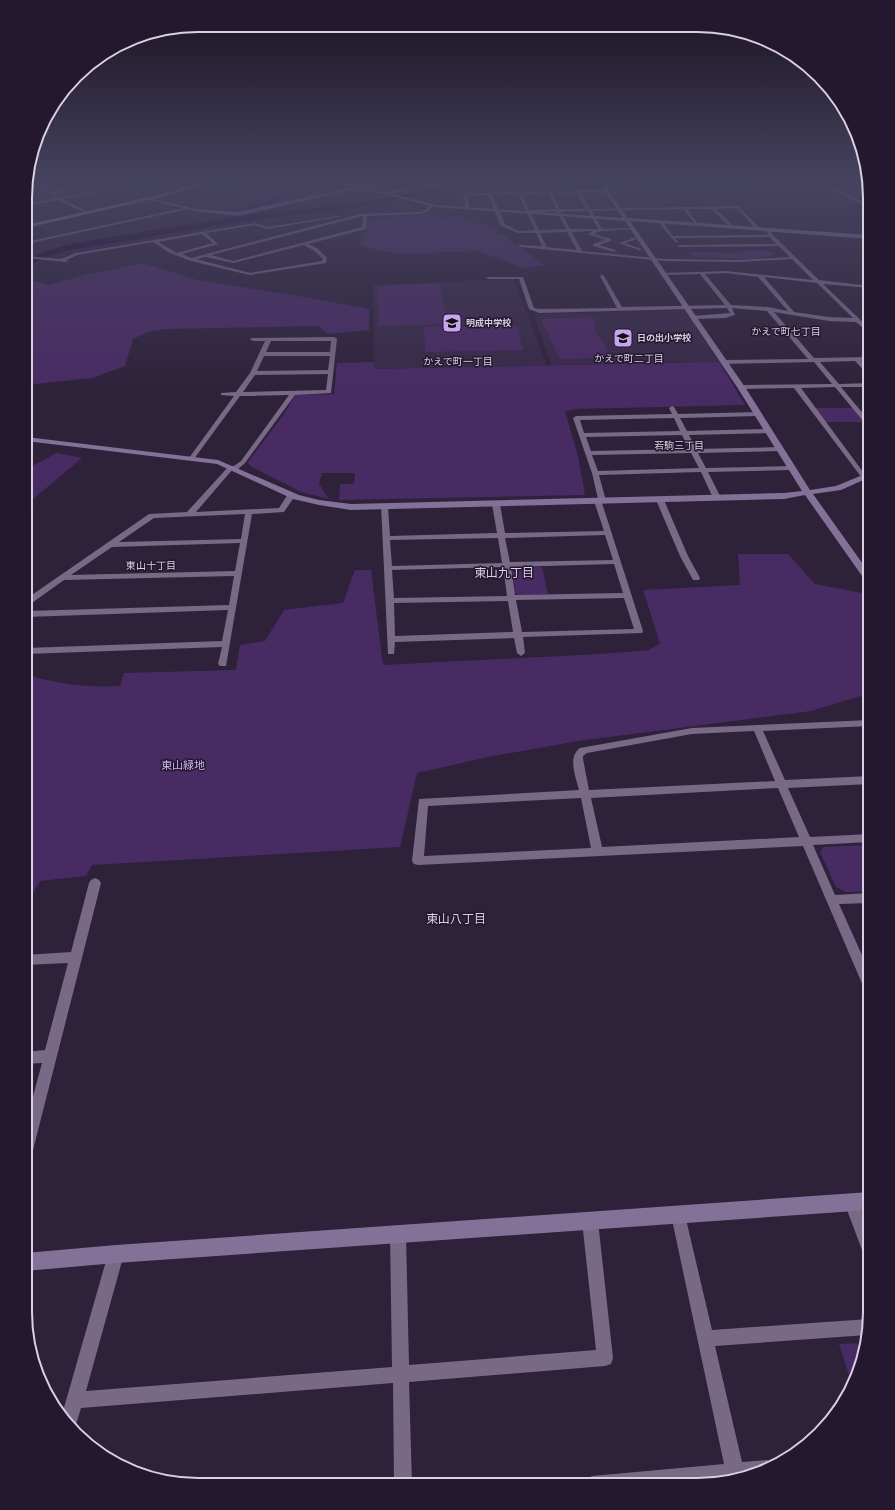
<svg xmlns="http://www.w3.org/2000/svg" width="895" height="1510" font-family="'Asap Condensed','Noto Sans JP',sans-serif">
<style>
.built{fill:#382948}
.green{fill:#492b64}
.lines{fill:none;stroke-linecap:round;stroke-linejoin:round}
.stream{stroke:#1d0032;stroke-width:1.5}
.river{fill:#1d0032;fill-rule:evenodd}
.street{fill:#786987;fill-rule:evenodd}
.secondary{fill:#847198;fill-rule:evenodd}
.highway{fill:#a083bf;fill-rule:evenodd}
.labels{text-anchor:middle;dominant-baseline:central;stroke-width:3;stroke-linejoin:round;paint-order:stroke}
.far-poi-label{font-size:9px;font-weight:bold;fill:#d9d1e2;stroke:#241730;text-anchor:start}
.far-neighbourhood-label{font-size:10px;fill:#d9d1e2;stroke:#241730}
.park-label{font-size:11px;fill:#d2b4f1;stroke:#241730}
.neighbourhood-label{font-size:12px;fill:#d9d1e2;stroke:#241730}
.rim{fill:none;stroke:#d9d1e2;stroke-width:2}
</style>
<rect width="100%" height="100%" fill="#2e213a"/>
<!-- built -->
<g class="built">
<path d="M513,279L547,365L374,369L373,285Z"/>
<path d="M685,310L719,362L551,365L534,314Z"/>
</g>
<!-- green -->
<g class="green">
<path d="M26,183H33L56,198L26,204Z"/>
<path d="M249,183H302L304,184L302,185L313,189C296,193 253,206 240,192L255,188Z"/>
<path d="M428,214L439,218L458,217L497,228V234L507,235L510,241L545,265L525,268L477,251L400,254L372,249L359,244L367,229V220Z"/>
<path d="M747,251H766L776,253C759,262 741,259 723,258C712,257 702,259 691,257L689,253C708,248 728,257 747,251Z"/>
<path d="M143,263L197,280L304,297L369,309V330L328,334L318,326L165,329L148,332L133,339L125,366L92,378L26,385V279L49,285L85,275Z"/>
<path d="M440,283L447,324L378,326V286Z"/>
<path d="M593,317L596,333L604,343L610,358L560,359L541,319Z"/>
<path d="M517,326L523,350L425,352L424,327Z"/>
<path d="M374,362V369L719,362L745,405L576,409L565,411L578,456L585,495L339,500L340,484H354L355,473H322L319,484L329,499L301,492L250,466L248,462L284,414L295,395L334,394L337,363Z"/>
<path d="M814,408H854L866,422H824Z"/>
<path d="M57,453L82,458L26,505V469Z"/>
<path d="M738,554H788L815,584L867,594L870,598V693L811,711L578,741L488,757L417,773L400,847L92,865L86,876L40,881L33,893H26V674C55,684 88,688 120,686L124,673L236,670L240,645L265,641L284,610L343,603L355,570H371L383,665L600,654L649,650L660,643L643,590L740,585Z"/>
<path d="M515,567H542L548,594L519,595L515,593L512,569Z"/>
<path d="M870,845V891L846,892L836,887L820,852L823,847Z"/>
<path d="M866,1343L861,1368L852,1385L839,1344Z"/>
</g>
<g class="lines">
<!-- stream -->
<g class="stream">
<path d="M249,210L247,208L271,202L274,198L345,184"/>
<path d="M255,213L258,217"/>
</g>
<!-- river -->
<path class="river" d="M521,183H559L555,185L438,192L352,208L246,221L71,250L49,256L26,267V260L43,252L70,244L246,215L352,204L438,188Z"/>
<!-- street -->
<g class="street">
<path d="M34,183H38L51,191L102,183H110L54,193L58,196L56,197Z"/>
<path d="M136,183H143L63,199L88,212L87,214L58,200L26,206V204Z"/>
<path d="M311,183H316L304,187L302,186Z"/>
<path d="M368,183H375L357,187L355,186Z"/>
<path d="M631,183H640L607,188L609,191L607,192L581,193L590,209L738,206L760,228L756,229L737,208L716,209L732,225L730,227L711,209H687L698,224L696,225L683,209L592,211L602,229L634,228L636,229L602,231L594,234L611,239V241L599,245L616,250L614,252L593,246V244L605,240L588,234L593,231L572,232L582,251L665,259L739,260L790,257L779,246L677,247L679,245L776,244L770,237L675,238L678,242L676,243L658,222L662,221L673,236L768,235L766,229L768,228L773,235L819,280L870,286V288L823,284L870,329V334L856,322L829,321L774,312L814,358L870,357V361H861L870,371V377L855,361L820,362L839,384L870,383V387H841L870,422V428L868,427L835,387L801,388L866,476V478H862L794,388L741,389L738,387L741,385L832,384L814,362L724,364L721,362L724,360L808,359L767,311L732,308L735,315L725,318L694,319L692,318V316L730,313L727,308L539,313L529,309L519,279H488L486,278L488,277H523L534,308L539,309L617,308L600,276L602,275L604,276L622,307L725,305L700,274L662,275L664,273L726,271L813,280L792,259L739,262L665,261L520,247L518,245L542,246L536,233H518L501,226L488,195H467L470,209L468,210L466,209L463,194L519,191L604,190V186ZM548,193L556,209L529,210L522,194ZM552,193H577L586,209H560ZM518,194L535,230L519,231L505,224L492,195ZM588,211L598,229H570L561,212ZM530,212H557L566,229L539,230ZM567,232L577,250L547,247L540,233ZM726,273L758,277L788,311L768,307L731,305L705,274ZM764,277L817,283L853,318L829,317L794,312Z"/>
<path d="M430,205L433,206L427,212L420,214L367,216L366,229L308,244L317,248L327,258L326,263L250,275L191,261L170,253L153,242L77,255L67,260L68,261L66,262L26,258V256L61,259L76,253L255,223L267,227L338,216L340,217L267,229L255,225L206,233L218,244L182,254L191,258L360,214L420,212L425,210ZM363,216L362,227L233,261L211,255ZM202,234L213,243L177,253L158,242ZM304,245L313,250L323,259L322,261L250,273L196,259L206,257L233,263Z"/>
<path d="M188,207L189,209L26,244V242Z"/>
<path d="M631,237L637,239L625,243L641,249V251L619,243L631,239Z"/>
<path d="M334,337L337,339L331,393L295,395L245,463L238,469H233L196,512L279,508L288,494L295,496L284,512L252,514L226,666H220L218,664L222,647L26,654V648L222,641L228,610L26,617V611L229,605L234,576L64,580L29,605H26V599L149,514L187,512L229,466H234L241,461L289,395L240,396L194,459L189,458L234,396L221,395V393L236,392L250,373L265,341H253L250,339L251,338ZM271,341H331L330,352H266ZM264,356H330L328,370L257,371ZM328,374L326,390L243,392L255,375ZM245,514L241,539L119,542L154,518ZM240,543L235,571L71,575L112,547Z"/>
<path d="M672,406L674,407L678,414L759,412L762,414L759,416L680,418L687,431L769,429L772,431L769,433L689,435L696,449L780,447L783,449L780,451L698,453L706,468L791,466L794,468L791,470L708,472L721,498L717,500L713,498L701,472L599,475L606,501L602,503L643,631L642,633L523,637L525,653L521,656L517,653L514,638L395,642L394,654H388L381,505H384L388,507L390,536L497,533L492,504L496,502L500,504L505,533L604,531L594,501L598,499L592,473L573,418L576,416L672,414L669,408ZM674,418L680,431L584,433L580,420ZM682,435L689,449L591,451L586,437ZM691,453L699,468L598,471L592,455ZM605,535L613,560L510,562L505,538ZM498,538L502,563L392,566L390,540ZM614,564L623,593L515,595L511,567ZM503,567L507,596L394,598L392,570ZM624,598L634,629L522,632L516,600ZM508,601L513,632L395,636L394,603Z"/>
<path d="M657,498L664,500L688,556L700,578L699,580H693L680,556L656,500Z"/>
<path d="M870,720V726L763,731L785,780L870,776V784L788,788L810,837L870,834V842L813,845L835,895L870,893V903L839,904L870,973V993L866,992L864,988L803,846L418,865L414,864L412,861L419,799L579,790C576,777 567,757 580,748L692,728ZM754,731L775,781L589,790L583,759V756L587,753L692,734ZM778,788L799,837L602,847L591,798ZM581,798L591,848L424,856L428,806Z"/>
<path d="M95,878L99,880L101,883L32,1154L30,1159L25,1161V1126L42,1063L25,1064V1052L45,1050L68,963L25,965V955L71,952L89,883L91,880Z"/>
<path d="M851,1195L856,1197L870,1232V1261L865,1258L844,1202L846,1197Z"/>
<path d="M678,1208L683,1210L685,1215L712,1330L869,1319L867,1335L715,1346L742,1462L767,1460L773,1463L774,1465L763,1472L704,1484L583,1485L586,1479L592,1476L724,1464L671,1215L673,1210Z"/>
<path d="M590,1213L595,1216L598,1221L613,1358L611,1364L605,1366L409,1382L412,1484H394L393,1383L81,1408L74,1431L61,1418L108,1254L111,1249L116,1246L121,1249L124,1254L86,1391L392,1367L390,1235L393,1230L398,1227L403,1230L406,1235L409,1365L596,1350L582,1221L585,1216Z"/>
</g>
<!-- secondary -->
<g class="secondary">
<path d="M345,183H351L385,192L441,183L391,194L436,205L623,218L605,191L607,190L628,218L870,235V239L630,221L745,387L810,490L836,486L870,472V477L841,490L813,494L870,574V584L867,583L805,495L784,499L351,510L319,505L293,499L217,464L26,441V437L218,460L299,495L319,500L351,504L784,493L802,491L737,387L625,221L436,207L360,188L238,216L195,211L147,199L149,198L195,209L238,212L355,187Z"/>
<path d="M818,183H823L870,205V208Z"/>
<path d="M870,1192V1210L116,1263L25,1271V1253L116,1245Z"/>
</g>
<!-- highway -->
<path class="highway" d="M200,183H206L162,197L26,228V225L159,195Z"/>
</g>
<!-- sky -->
<linearGradient id="sky" x2="0" y2="1"><stop stop-color="#191220"/><stop offset="0.46" stop-color="#464360"/><stop offset="1" stop-color="#464360" stop-opacity="0"/></linearGradient>
<rect width="895" height="394" fill="url(#sky)"/>
<!-- icons -->
<defs>
<g id="school-square" transform="scale(1)"><rect x="-9" y="-9" width="18" height="18" rx="4" fill="#c9a5ee" stroke="#241730"/><path d="M0-5L7-2L0 1L-7-2ZM-4 1L0 2.5L4 1V4Q0 6-4 4Z" fill="#111"/></g>
</defs>
<g fill-rule="evenodd">
<use href="#school-square" x="452" y="323"/>
<use href="#school-square" x="623" y="338"/>
</g>
<g class="labels">
<!-- far-poi labels -->
<g class="far-poi-label">
<text x="466" y="323">明成中学校</text>
<text x="637" y="338">日の出小学校</text>
</g>
<!-- far-neighbourhood labels -->
<g class="far-neighbourhood-label">
<text x="786" y="331">かえで町七丁目</text>
<text x="629" y="358">かえで町二丁目</text>
<text x="458" y="361">かえで町一丁目</text>
<text x="679" y="445">若駒三丁目</text>
<text x="151" y="565">東山十丁目</text>
</g>
<!-- park labels -->
<g class="park-label">
<text x="183" y="765">東山緑地</text>
</g>
<!-- neighbourhood labels -->
<g class="neighbourhood-label">
<text x="504" y="573">東山九丁目</text>
<text x="456" y="919">東山八丁目</text>
</g>
</g>
<!-- crop -->
<path d="M0 0H895V1510H0ZM198 32H697A166 166 0 0 1 863 198V1312A166 166 0 0 1 697 1478H198A166 166 0 0 1 32 1312V198A166 166 0 0 1 198 32Z" fill="#241730" fill-rule="evenodd"/>
<path class="rim" d="M198 32H697A166 166 0 0 1 863 198V1312A166 166 0 0 1 697 1478H198A166 166 0 0 1 32 1312V198A166 166 0 0 1 198 32Z"/>
</svg>
